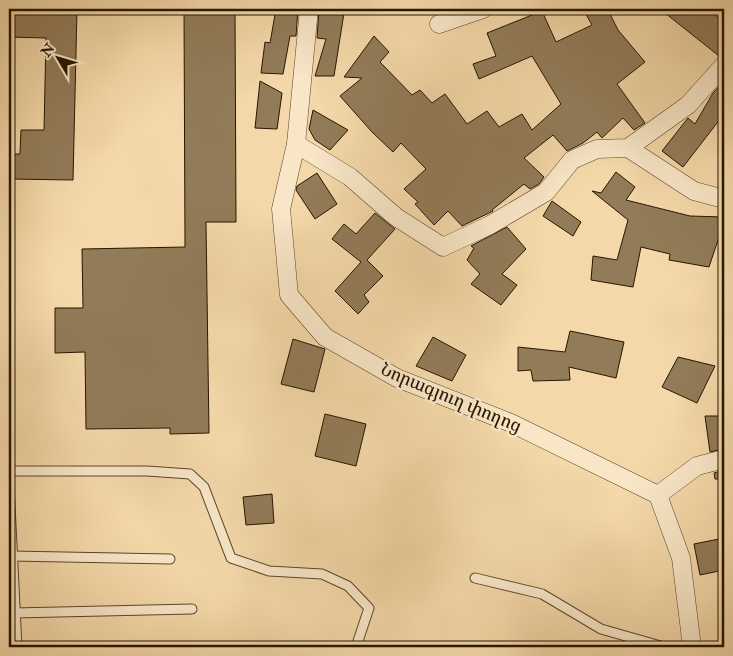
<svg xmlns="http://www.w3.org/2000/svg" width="733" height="656" font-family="'IM FELL Double Pica','Noto Serif Armenian',serif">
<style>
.building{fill:#927b58;stroke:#271600}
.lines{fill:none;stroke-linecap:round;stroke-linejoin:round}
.lane-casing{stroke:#5a462a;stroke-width:11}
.street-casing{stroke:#5a462a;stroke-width:19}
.lane{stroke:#f8e6c7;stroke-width:9}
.street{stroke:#f8e6c7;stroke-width:18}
.labels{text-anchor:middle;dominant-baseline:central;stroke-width:5;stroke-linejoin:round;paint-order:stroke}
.street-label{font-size:18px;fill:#271600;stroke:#f8e6c7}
</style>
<rect width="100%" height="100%" fill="#f4d8a9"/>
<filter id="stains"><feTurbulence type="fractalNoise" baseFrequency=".004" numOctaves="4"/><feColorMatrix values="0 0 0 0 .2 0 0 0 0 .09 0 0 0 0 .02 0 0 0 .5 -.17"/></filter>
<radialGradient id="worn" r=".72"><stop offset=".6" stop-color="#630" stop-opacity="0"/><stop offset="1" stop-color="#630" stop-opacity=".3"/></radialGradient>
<!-- building -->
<g class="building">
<path d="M9,9H77L73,180L9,179V154H20L21,130H44L46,38L9,37Z"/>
<path d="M184,9H235L236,222H206L209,433L170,434V428L86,429L85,352L55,353V308H83L82,249L185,247Z"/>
<path d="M276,9H298L296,36H290L283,74L261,73L265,42L270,43Z"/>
<path d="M319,9H343L342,13H344L334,76H315L326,39L317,38Z"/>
<path d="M583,9H604L611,16L618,30L645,62L617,84L645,123L634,130L623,118L602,138L597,132L583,143L567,151L553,135L524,158L544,177L539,184L530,189L524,184L492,210L493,211L462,226L448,211L434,225L415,204L418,202L404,189L426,169L401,143L393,152L372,132L340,96L362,78L344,77L374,36L389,52L380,62L412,95L420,90L432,103L445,94L467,124L487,111L499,127L522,114L532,130L561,104L532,56L479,79L473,64L496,56L487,33L542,11L556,42L592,25Z"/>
<path d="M660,9H707L724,22V55L719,56Z"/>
<path d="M260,81L282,93L277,129L255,128Z"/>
<path d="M724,81V114L683,167L662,151L688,118L695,124L713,93Z"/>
<path d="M313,110L348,130L330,150L315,140L309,129Z"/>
<path d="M616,172L635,187L626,200L690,216L724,217V237H719L709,267L669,260L670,254L641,247L633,287L591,280L593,256L617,260L628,220L592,191L601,193Z"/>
<path d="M317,173L337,204L315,219L296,190L297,186Z"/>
<path d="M552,201L581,222L573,236L543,216Z"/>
<path d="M375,213L395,229L367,260L383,276L364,295L369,302L358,314L335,291L361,262L332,239L344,224L356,234Z"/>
<path d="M507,227L526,249L502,274L517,285L501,305L471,284L480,274L467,260L474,248L471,246Z"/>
<path d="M570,331L624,342L616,378L569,367L570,380L533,381L531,370L518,371V347L565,352Z"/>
<path d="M433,337L466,355L452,381L416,366Z"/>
<path d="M293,339L325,349L314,392L281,384Z"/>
<path d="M678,357L715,366L697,403L662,387Z"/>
<path d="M325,414L366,424L356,466L315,456Z"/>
<path d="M705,416H724V449L710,452Z"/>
<path d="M724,470V479H715L714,473Z"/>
<path d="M272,494L274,523L246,525L243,497Z"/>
<path d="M724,538V570L700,575L694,544Z"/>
</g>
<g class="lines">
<!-- lane casing -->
<g class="lane-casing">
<g id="lane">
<path d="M9,471H147L190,474L204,487L231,558L269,571L322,574L348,586L369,608L356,647"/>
<path d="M9,484L17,647"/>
<path d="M11,556L170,559"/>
<path d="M475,578L542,594L601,629L664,647"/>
<path d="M14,613L192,609"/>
</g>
</g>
<!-- street casing -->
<g class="street-casing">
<g id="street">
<path d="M309,9L296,144L281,209L289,295L325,337L397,378L511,423L658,495L681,558L692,647"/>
<path d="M439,24L483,9"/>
<path d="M296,144L350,177L396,217L443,247L490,225L546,192L572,160L597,149L628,148L688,105L724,65"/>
<path d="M628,148L694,191L724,199"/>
<path d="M658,495L697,466L724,459"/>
</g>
</g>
<!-- lane -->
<use href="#lane" class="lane"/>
<!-- street -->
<use href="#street" class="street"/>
</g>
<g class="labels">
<!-- street labels -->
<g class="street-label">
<text transform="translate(451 398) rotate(23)">Նորագյուղ փողոց</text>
</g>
</g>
<!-- margin -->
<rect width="733" height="656" fill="none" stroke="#f4d8a9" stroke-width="30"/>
<rect x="10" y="10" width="713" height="636" fill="none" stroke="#271600" stroke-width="2.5"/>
<rect x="15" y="15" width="703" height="626" fill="none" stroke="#271600"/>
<!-- north arrow -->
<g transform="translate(58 58) rotate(308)" stroke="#f8e6c7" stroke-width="4" paint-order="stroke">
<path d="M0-4L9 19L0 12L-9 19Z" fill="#271600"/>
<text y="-8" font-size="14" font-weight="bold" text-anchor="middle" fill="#271600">N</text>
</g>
<rect width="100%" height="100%" filter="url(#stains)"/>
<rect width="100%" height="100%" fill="url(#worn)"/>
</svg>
